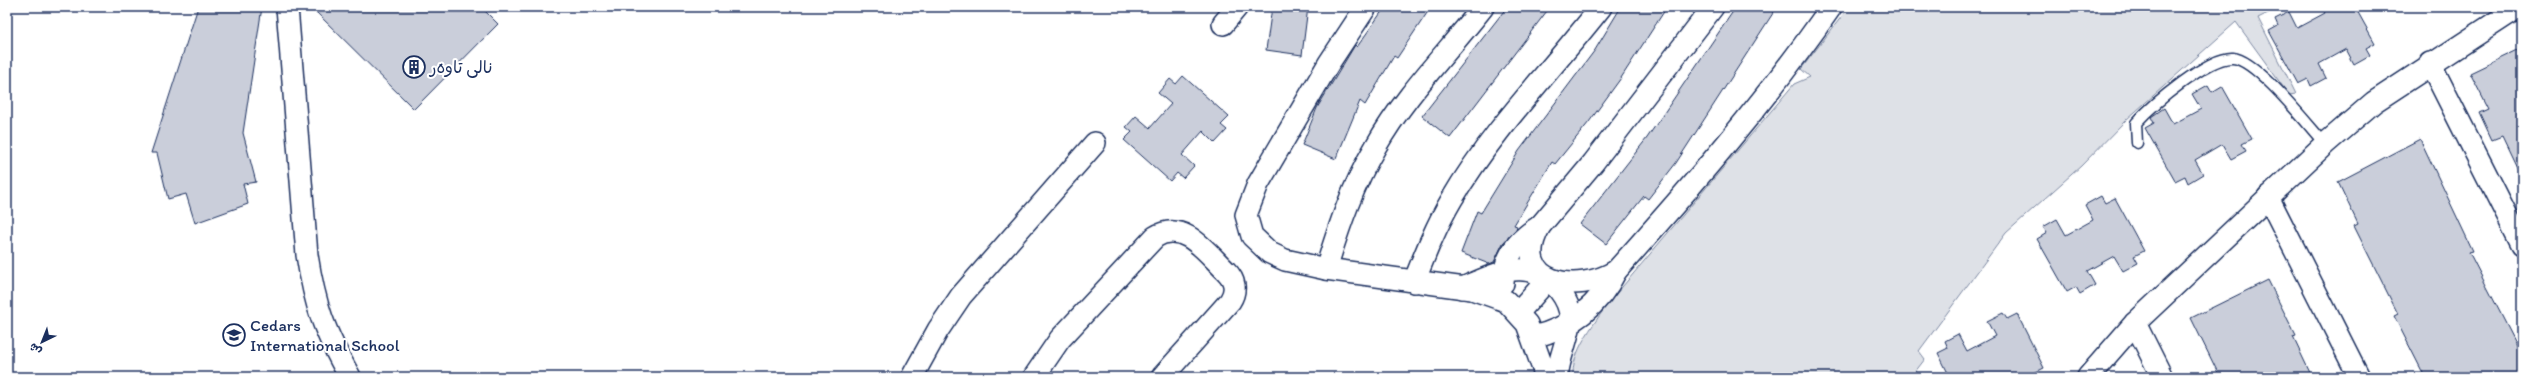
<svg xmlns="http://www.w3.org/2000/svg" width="2529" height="384" font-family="Itim,'Playpen Sans Arabic',sans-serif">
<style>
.green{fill:#dee1e7;stroke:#7c88a2}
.building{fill:#caceda;stroke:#1b2f5e}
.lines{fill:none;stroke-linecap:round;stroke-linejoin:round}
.service-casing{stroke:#1b2f5e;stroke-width:13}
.minor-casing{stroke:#1b2f5e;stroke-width:24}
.service{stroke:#fff;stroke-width:10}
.minor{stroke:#fff;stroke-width:21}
.labels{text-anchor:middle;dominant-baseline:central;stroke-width:4;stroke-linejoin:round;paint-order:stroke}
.poi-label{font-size:17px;fill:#1b2f5e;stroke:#fff;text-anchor:start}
</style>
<rect width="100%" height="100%" fill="#fff"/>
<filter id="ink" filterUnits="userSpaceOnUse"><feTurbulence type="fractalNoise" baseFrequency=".025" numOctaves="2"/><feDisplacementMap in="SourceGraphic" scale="8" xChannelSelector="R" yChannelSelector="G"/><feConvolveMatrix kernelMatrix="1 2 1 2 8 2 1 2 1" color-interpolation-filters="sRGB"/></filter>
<g filter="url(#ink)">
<!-- green -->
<path class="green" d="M1849,7H2280L2258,18L2296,94L2289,95L2236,22L2126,120L2081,166L2006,233L1919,351L1925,359L1911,377H1573C1571,352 1593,326 1606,306L1794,84L1810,77L1801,69Z"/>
<!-- building -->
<g class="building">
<path d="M198,7H262L243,133L256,182L243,184L248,204L195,223L186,194L168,199L157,153H151Z"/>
<path d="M311,7H481L498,24L414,109Z"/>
<path d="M1272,7H1308L1302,55L1266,50Z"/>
<path d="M1385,7H1431L1397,58L1394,56L1365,105L1360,101L1336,159L1302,145L1317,108L1355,45L1357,47Z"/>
<path d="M1507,7H1550L1450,138L1422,116Z"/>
<path d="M1621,7H1667L1621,78L1589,122L1555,164L1552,162L1514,225L1517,226L1516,229L1503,243L1494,262L1489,264L1461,253L1477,211L1481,213L1519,151L1595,50Z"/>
<path d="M1736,7H1777L1676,163L1648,199L1644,196L1606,244L1580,224L1647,138Z"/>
<path d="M2322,7H2355L2375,43L2366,48L2370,55L2354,64L2346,49L2319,64L2326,78L2311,86L2308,79L2298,84L2269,31L2278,26L2275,19L2289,12L2297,28L2325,13Z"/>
<path d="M2522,48V178L2502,136L2492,140L2479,112L2488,108L2470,73Z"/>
<path d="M1183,76L1229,117L1221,125L1227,130L1215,143L1203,131L1182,155L1194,166L1183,178L1177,173L1170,181L1124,140L1132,132L1126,127L1136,116L1150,128L1171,104L1158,93L1170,79L1176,84Z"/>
<path d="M2208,85L2212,92L2222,86L2252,139L2242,144L2246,151L2231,159L2222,144L2195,160L2203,174L2188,183L2185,176L2175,181L2145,128L2154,123L2151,117L2164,108L2173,124L2201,109L2192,94Z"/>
<path d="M2420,139L2473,251L2469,252L2522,355V377H2425L2394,316L2398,314L2354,226L2358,224L2338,182Z"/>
<path d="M2101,196L2105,203L2115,198L2144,251L2134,256L2138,263L2123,271L2114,256L2087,271L2095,285L2080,294L2076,287L2067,292L2037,239L2047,233L2043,227L2057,219L2066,235L2093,220L2085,205Z"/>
<path d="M2268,280L2296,336L2293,337L2312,377H2220L2191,318Z"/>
<path d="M2003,313L2007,319L2017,314L2044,368L2034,373L2037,377H1950L1938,353L1948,348L1945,341L1958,334L1967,351L1995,336L1987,321Z"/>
</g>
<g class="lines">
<!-- service casing -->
<g class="service-casing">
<path id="service" d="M2137,143L2136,123C2152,105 2209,56 2233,58C2257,60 2307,124 2325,144"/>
</g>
<!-- minor casing -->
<g class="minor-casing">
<g id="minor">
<path d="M287,7L307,255C315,306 324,331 350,377"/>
<path d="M1366,7L1329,63L1258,184L1246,215L1252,236L1270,253L1285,260L1326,269L1472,289L1506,301L1527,324L1546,377"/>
<path d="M1713,7L1593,163L1540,226C1508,284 1578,295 1616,271C1692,186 1766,101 1831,7"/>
<path d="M1223,24L1237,7"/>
<path d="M2430,63L2522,245"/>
<path d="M2268,197L2359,377"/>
<path d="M1326,269C1339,226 1353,185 1376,146C1405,95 1447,53 1483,7"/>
<path d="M1414,282C1425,254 1436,226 1452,199C1493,129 1551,71 1601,7"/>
<path d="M1503,283C1504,256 1518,239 1540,226"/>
<path d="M1462,288C1497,274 1529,254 1559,290C1566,299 1572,311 1570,324C1567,342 1559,358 1557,377"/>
<path d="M1518,313L1548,279"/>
<path d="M2135,323L2162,377"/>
<path d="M1533,337C1571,328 1599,306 1616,271"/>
<path d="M912,377L938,330L961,296L1095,143"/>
<path d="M1034,377L1060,339L1155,237C1184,219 1207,253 1226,271C1235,280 1237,290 1230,301L1162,377"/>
<path d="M2088,377L2135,323L2325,144L2374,102L2519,7"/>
</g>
</g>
<!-- service -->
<use href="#service" class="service"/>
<!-- minor -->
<use href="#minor" class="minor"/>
</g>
</g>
<!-- icons -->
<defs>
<g id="building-ring" transform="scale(1.15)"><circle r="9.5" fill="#fff" stroke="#1b2f5e" stroke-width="1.5"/><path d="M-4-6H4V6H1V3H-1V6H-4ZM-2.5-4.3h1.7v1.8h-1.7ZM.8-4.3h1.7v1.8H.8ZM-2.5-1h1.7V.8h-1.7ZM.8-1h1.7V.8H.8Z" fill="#1b2f5e"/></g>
<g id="school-ring" transform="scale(1.15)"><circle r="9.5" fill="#fff" stroke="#1b2f5e" stroke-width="1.5"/><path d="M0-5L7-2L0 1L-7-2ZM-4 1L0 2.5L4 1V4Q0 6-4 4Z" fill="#1b2f5e"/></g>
</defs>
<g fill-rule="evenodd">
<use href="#building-ring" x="414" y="67"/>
<use href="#school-ring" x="234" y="335"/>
</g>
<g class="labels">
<!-- poi labels -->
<g class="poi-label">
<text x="430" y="67">نالی تاوەر</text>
<text x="250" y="325">Cedars<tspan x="250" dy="20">International School</tspan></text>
</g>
</g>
<!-- margin -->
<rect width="2529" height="384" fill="none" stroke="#fff" stroke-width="24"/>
<rect x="12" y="12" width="2505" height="360" fill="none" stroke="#1b2f5e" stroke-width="1.5" filter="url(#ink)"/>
<!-- north arrow -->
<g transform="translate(42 342) rotate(223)" stroke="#ffffff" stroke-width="3" paint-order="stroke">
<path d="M0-3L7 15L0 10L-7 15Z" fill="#1b2f5e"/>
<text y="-6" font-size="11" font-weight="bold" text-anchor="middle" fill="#1b2f5e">ش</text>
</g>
</svg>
